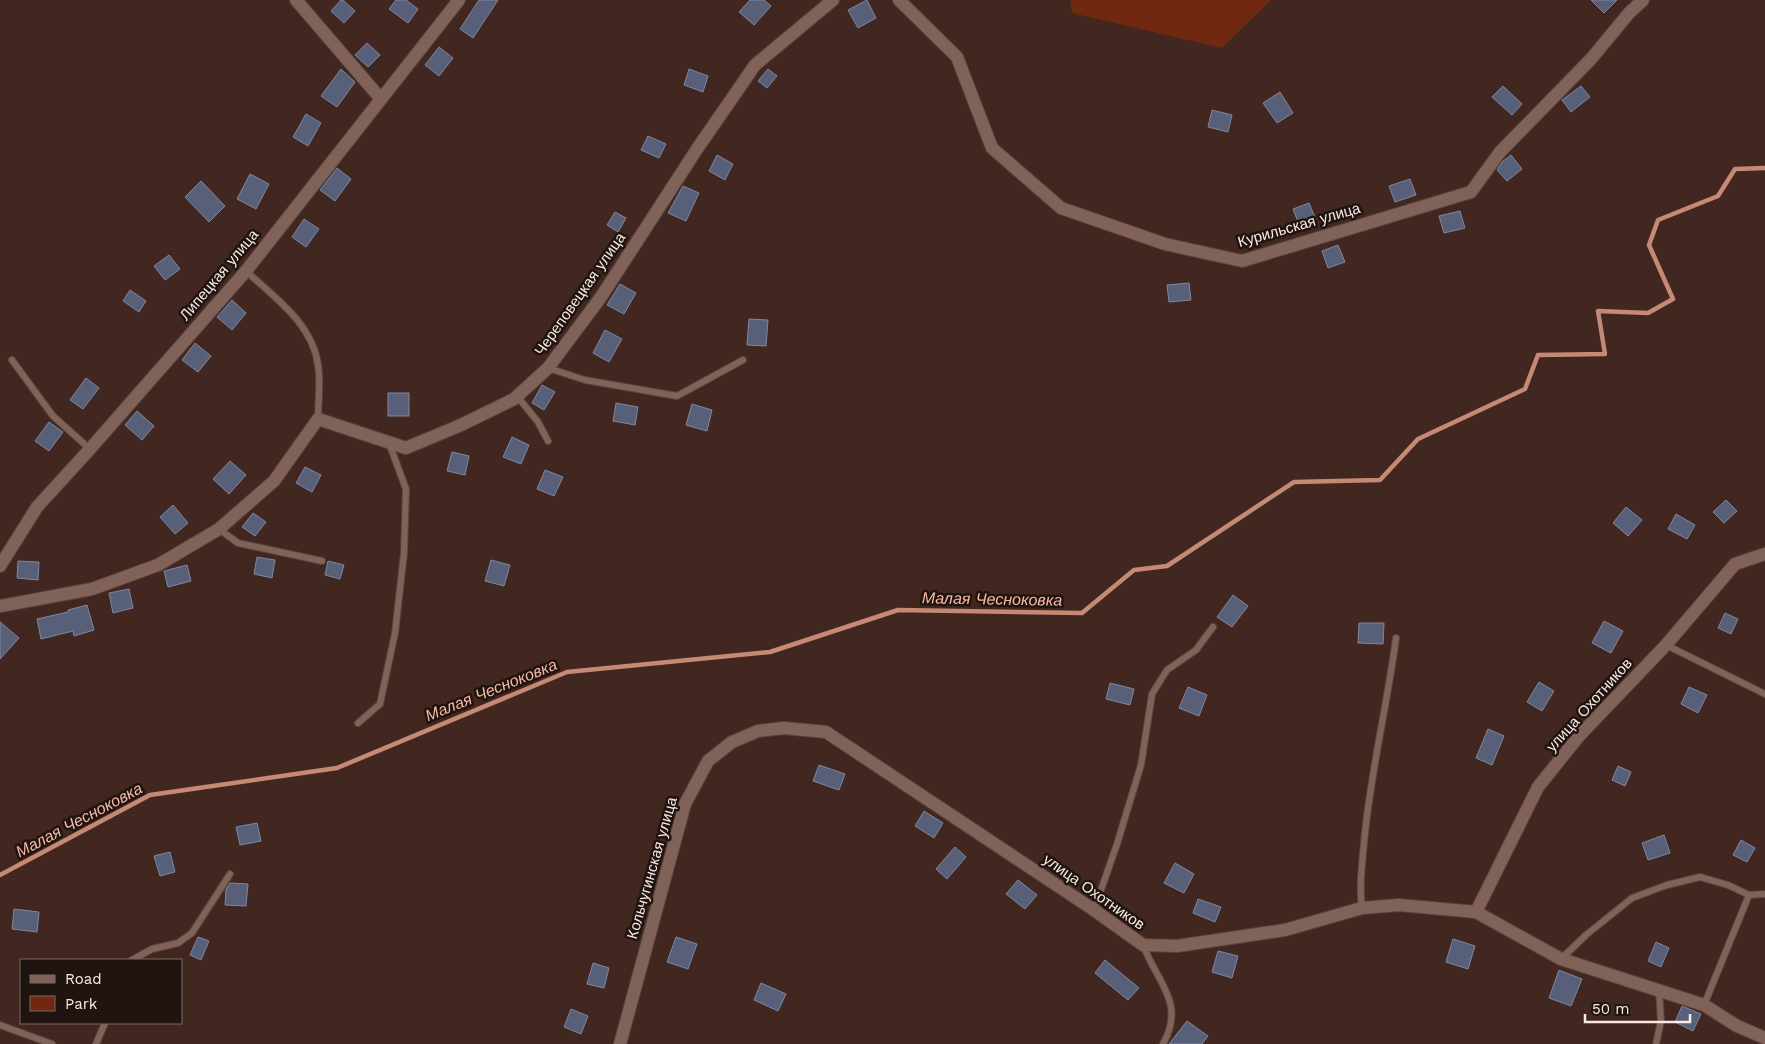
<svg xmlns="http://www.w3.org/2000/svg" width="1765" height="1044" font-family="'Work Sans',sans-serif">
<style>
.green{fill:#712811}
.lines{fill:none;stroke-linecap:round;stroke-linejoin:round}
.stream{stroke:#c58976;stroke-width:4.5}
.building{fill:#586079;stroke:#7e87a2}
.lane-casing{stroke:#5a443d;stroke-width:8}
.street-casing{stroke:#5a443d;stroke-width:14}
.lane{stroke:#806259;stroke-width:6}
.street{stroke:#806259;stroke-width:12}
.labels{text-anchor:middle;dominant-baseline:central;stroke-width:5;stroke-linejoin:round;paint-order:stroke}
.street-label{font-size:15px;fill:#fbeae4;stroke:#1f1410}
.water-label{font-size:16px;font-style:italic;fill:#fbb8a3;stroke:#1f1410}
</style>
<rect width="100%" height="100%" fill="#41271f"/>
<!-- green -->
<path class="green" d="M1070,0H1271L1222,48L1072,13Z"/>
<g class="lines">
<!-- stream -->
<path class="stream" d="M0,875L150,795L337,768L567,672L770,652L898,610L1082,613L1134,570L1167,566L1294,482L1380,480L1418,439L1525,389L1538,355L1605,354L1598,311L1648,313L1673,299L1649,245L1658,220L1718,196L1735,169L1765,168"/>
</g>
<!-- building -->
<g class="building">
<path d="M341,0H343L355,11L344,23L331,11Z"/>
<path d="M396,0H406L418,9L408,23L389,9Z"/>
<path d="M479,0H498L473,38L460,29Z"/>
<path d="M750,0H764L771,6L754,25L739,12Z"/>
<path d="M867,0L876,18L858,28L848,10Z"/>
<path d="M1591,0H1617L1604,13Z"/>
<path d="M367,43L380,55L368,67L355,55Z"/>
<path d="M439,47L453,58L439,76L425,65Z"/>
<path d="M341,69L355,82L337,107L321,96Z"/>
<path d="M689,69L708,76L703,92L684,85Z"/>
<path d="M768,69L777,76L767,88L758,81Z"/>
<path d="M1503,86L1522,104L1512,115L1492,97Z"/>
<path d="M1581,86L1590,97L1571,112L1562,100Z"/>
<path d="M1280,92L1293,113L1277,123L1263,103Z"/>
<path d="M1212,110L1232,115L1228,132L1208,127Z"/>
<path d="M306,114L321,123L308,146L293,137Z"/>
<path d="M648,136L666,144L659,158L641,150Z"/>
<path d="M717,155L733,164L725,180L709,171Z"/>
<path d="M1511,155L1522,169L1507,181L1497,170L1502,162Z"/>
<path d="M337,168L351,179L335,201L320,190Z"/>
<path d="M250,174L269,184L256,209L237,199Z"/>
<path d="M1410,179L1416,195L1395,202L1389,186Z"/>
<path d="M201,181L225,206L209,222L185,197Z"/>
<path d="M683,186L699,193L686,221L668,213Z"/>
<path d="M1309,203L1316,220L1300,227L1293,209Z"/>
<path d="M1460,211L1465,228L1444,233L1439,216Z"/>
<path d="M615,212L626,218L618,232L607,225Z"/>
<path d="M304,219L319,229L306,247L292,237Z"/>
<path d="M1338,245L1345,262L1328,268L1322,251Z"/>
<path d="M169,255L180,269L165,280L154,266Z"/>
<path d="M1189,283L1191,300L1169,302L1167,285Z"/>
<path d="M620,284L636,293L624,314L607,305Z"/>
<path d="M130,290L146,301L139,312L123,301Z"/>
<path d="M232,300L246,313L232,330L217,317Z"/>
<path d="M749,319L768,320L766,346L747,345Z"/>
<path d="M605,330L622,339L609,362L593,353Z"/>
<path d="M195,343L211,356L198,372L182,360Z"/>
<path d="M86,378L99,388L83,409L70,400Z"/>
<path d="M542,385L555,392L544,410L532,403Z"/>
<rect x="388" y="393" width="21" height="23"/>
<path d="M616,403L638,407L635,425L613,421Z"/>
<path d="M692,404L712,410L707,431L686,425Z"/>
<path d="M137,411L154,426L142,440L125,425Z"/>
<path d="M49,422L63,432L49,451L35,441Z"/>
<path d="M512,437L529,445L521,464L503,457Z"/>
<path d="M452,452L469,456L465,475L447,471Z"/>
<path d="M230,461L246,475L229,494L213,479Z"/>
<path d="M305,467L321,475L312,492L296,483Z"/>
<path d="M545,470L563,477L554,496L537,489Z"/>
<path d="M1726,500L1737,511L1724,523L1713,512Z"/>
<path d="M173,505L188,523L175,534L160,517Z"/>
<path d="M1626,507L1642,520L1628,536L1613,523Z"/>
<path d="M253,513L266,522L255,536L242,527Z"/>
<path d="M1676,514L1695,525L1687,539L1668,529Z"/>
<path d="M257,557L275,560L272,578L254,574Z"/>
<path d="M491,560L510,565L504,586L485,581Z"/>
<path d="M18,561L39,562L38,580L17,578Z"/>
<path d="M328,561L344,565L340,579L325,575Z"/>
<path d="M187,565L191,581L168,587L164,571Z"/>
<path d="M129,589L133,608L113,613L109,593Z"/>
<path d="M1233,595L1248,606L1232,627L1217,617Z"/>
<path d="M87,605L94,630L74,636L73,631L41,639L37,619L68,612V610Z"/>
<path d="M1725,613L1738,619L1731,634L1718,628Z"/>
<path d="M1604,621L1623,631L1611,653L1592,643Z"/>
<path d="M0,622L19,638L0,659Z"/>
<path d="M1359,623H1384L1383,644L1358,643Z"/>
<path d="M1539,682L1554,691L1542,711L1527,702Z"/>
<path d="M1110,683L1134,689L1130,705L1106,699Z"/>
<path d="M1188,687L1207,695L1199,716L1179,708Z"/>
<path d="M1689,687L1707,695L1698,713L1681,704Z"/>
<path d="M1488,729L1504,736L1492,765L1476,758Z"/>
<path d="M819,765L845,774L839,790L813,781Z"/>
<path d="M1618,766L1631,772L1625,786L1612,780Z"/>
<path d="M924,811L943,823L934,838L915,826Z"/>
<path d="M257,823L261,841L240,845L236,827Z"/>
<path d="M1664,835L1670,853L1648,860L1642,843Z"/>
<path d="M1741,840L1755,848L1747,862L1733,855Z"/>
<path d="M955,847L966,857L947,879L936,869Z"/>
<path d="M170,852L175,872L160,876L154,856Z"/>
<path d="M1175,863L1194,874L1184,893L1164,883Z"/>
<path d="M1018,880L1037,895L1025,909L1006,894Z"/>
<path d="M230,883L248,884L246,906L225,905L226,889Z"/>
<path d="M1198,899L1221,907L1215,922L1193,913Z"/>
<path d="M14,909L39,912L37,932L12,929Z"/>
<path d="M198,937L209,941L201,960L190,955Z"/>
<path d="M676,937L697,944L688,969L667,962Z"/>
<path d="M1453,939L1475,946L1468,969L1446,962Z"/>
<path d="M1656,942L1669,948L1661,967L1648,961Z"/>
<path d="M1218,951L1238,956L1232,978L1212,972Z"/>
<path d="M1105,960L1139,988L1128,1000L1095,973Z"/>
<path d="M593,963L609,968L604,988L587,984Z"/>
<path d="M1559,970L1582,979L1571,1006L1549,998Z"/>
<path d="M761,983L786,994L778,1011L754,1000Z"/>
<path d="M1682,1006L1701,1014L1693,1031L1675,1022Z"/>
<path d="M571,1009L588,1016L581,1034L564,1027Z"/>
<path d="M1187,1021L1208,1036L1202,1044H1169Z"/>
</g>
<g class="lines">
<!-- lane casing -->
<g class="lane-casing">
<g id="lane">
<path d="M246,271C274,297 313,324 318,365C321,382 318,402 318,419"/>
<path d="M12,360L53,416L90,449"/>
<path d="M548,368L585,380L677,396L743,360"/>
<path d="M517,396L538,422L548,441"/>
<path d="M219,529L238,543L322,561"/>
<path d="M1666,645L1765,694"/>
<path d="M358,723L380,704L395,633L404,553L406,489L389,443"/>
<path d="M1362,908C1359,886 1362,865 1364,843C1370,774 1387,707 1396,638"/>
<path d="M1094,910L1117,844L1141,765L1152,694L1167,670L1196,650L1213,627"/>
<path d="M1143,945C1157,982 1186,1003 1163,1044"/>
<path d="M1561,959L1586,935L1632,898L1667,885L1700,877L1728,885L1749,895"/>
<path d="M132,960L152,949L178,943L192,933L230,874"/>
<path d="M1704,1005L1749,895L1765,894"/>
<path d="M0,1025L52,1044"/>
<path d="M96,1044L105,1023"/>
<path d="M1656,1044L1661,1021L1659,991"/>
</g>
</g>
<!-- street casing -->
<g class="street-casing">
<g id="street">
<path d="M296,0L381,99"/>
<path d="M899,0L957,57L992,148L1061,208L1165,244L1242,261L1471,192L1500,152L1591,59L1629,13L1643,0"/>
<path d="M0,566L37,507L90,449L246,271L459,0"/>
<path d="M0,606L92,589L158,565L219,529L274,481L318,419L406,448L461,425L514,399L548,368L601,297L697,149L755,65L833,0"/>
<path d="M1476,912L1538,787L1579,736L1666,645L1735,564L1765,554"/>
<path d="M620,1044L685,804L708,761L732,742L758,731L784,728L826,732L1094,910L1143,945L1177,946L1285,930L1362,908L1399,905L1476,912L1561,959L1704,1005L1737,1026L1765,1038"/>
</g>
</g>
<!-- lane -->
<use href="#lane" class="lane"/>
<!-- street -->
<use href="#street" class="street"/>
</g>
<g class="labels">
<!-- street labels -->
<g class="street-label">
<text transform="translate(1299 225) rotate(-16)">Курильская улица</text>
<text transform="translate(219 275) rotate(-50)">Липецкая улица</text>
<text transform="translate(580 294) rotate(-55)">Череповецкая улица</text>
<text transform="translate(1589 705) rotate(-48)">улица Охотников</text>
<text transform="translate(652 868) rotate(-74)">Кольчугинская улица</text>
<text transform="translate(1094 892) rotate(35)">улица Охотников</text>
</g>
<!-- water labels -->
<g class="water-label">
<text transform="translate(992 599) rotate(1)">Малая Чесноковка</text>
<text transform="translate(491 690) rotate(-22)">Малая Чесноковка</text>
<text transform="translate(79 820) rotate(-28)">Малая Чесноковка</text>
</g>
</g>
<!-- legend -->
<rect x="20" y="959" width="162" height="65" fill="#1f1410" stroke="#776a65"/>
<rect x="30" y="975" width="25" height="8" fill="#806259" stroke="#776a65"/>
<text x="65" y="984" font-size="15" fill="#fbeae4">Road</text>
<rect x="30" y="996" width="25" height="15" fill="#712811" stroke="#776a65"/>
<text x="65" y="1009" font-size="15" fill="#fbeae4">Park</text>
<!-- scale -->
<path d="M1585 1014v8h105v-8" fill="none" stroke="#fbeae4" stroke-width="2.5"/>
<text x="1592" y="1014" font-size="15" fill="#fbeae4" stroke="#1f1410" stroke-width="4" paint-order="stroke">50 m</text>
</svg>
